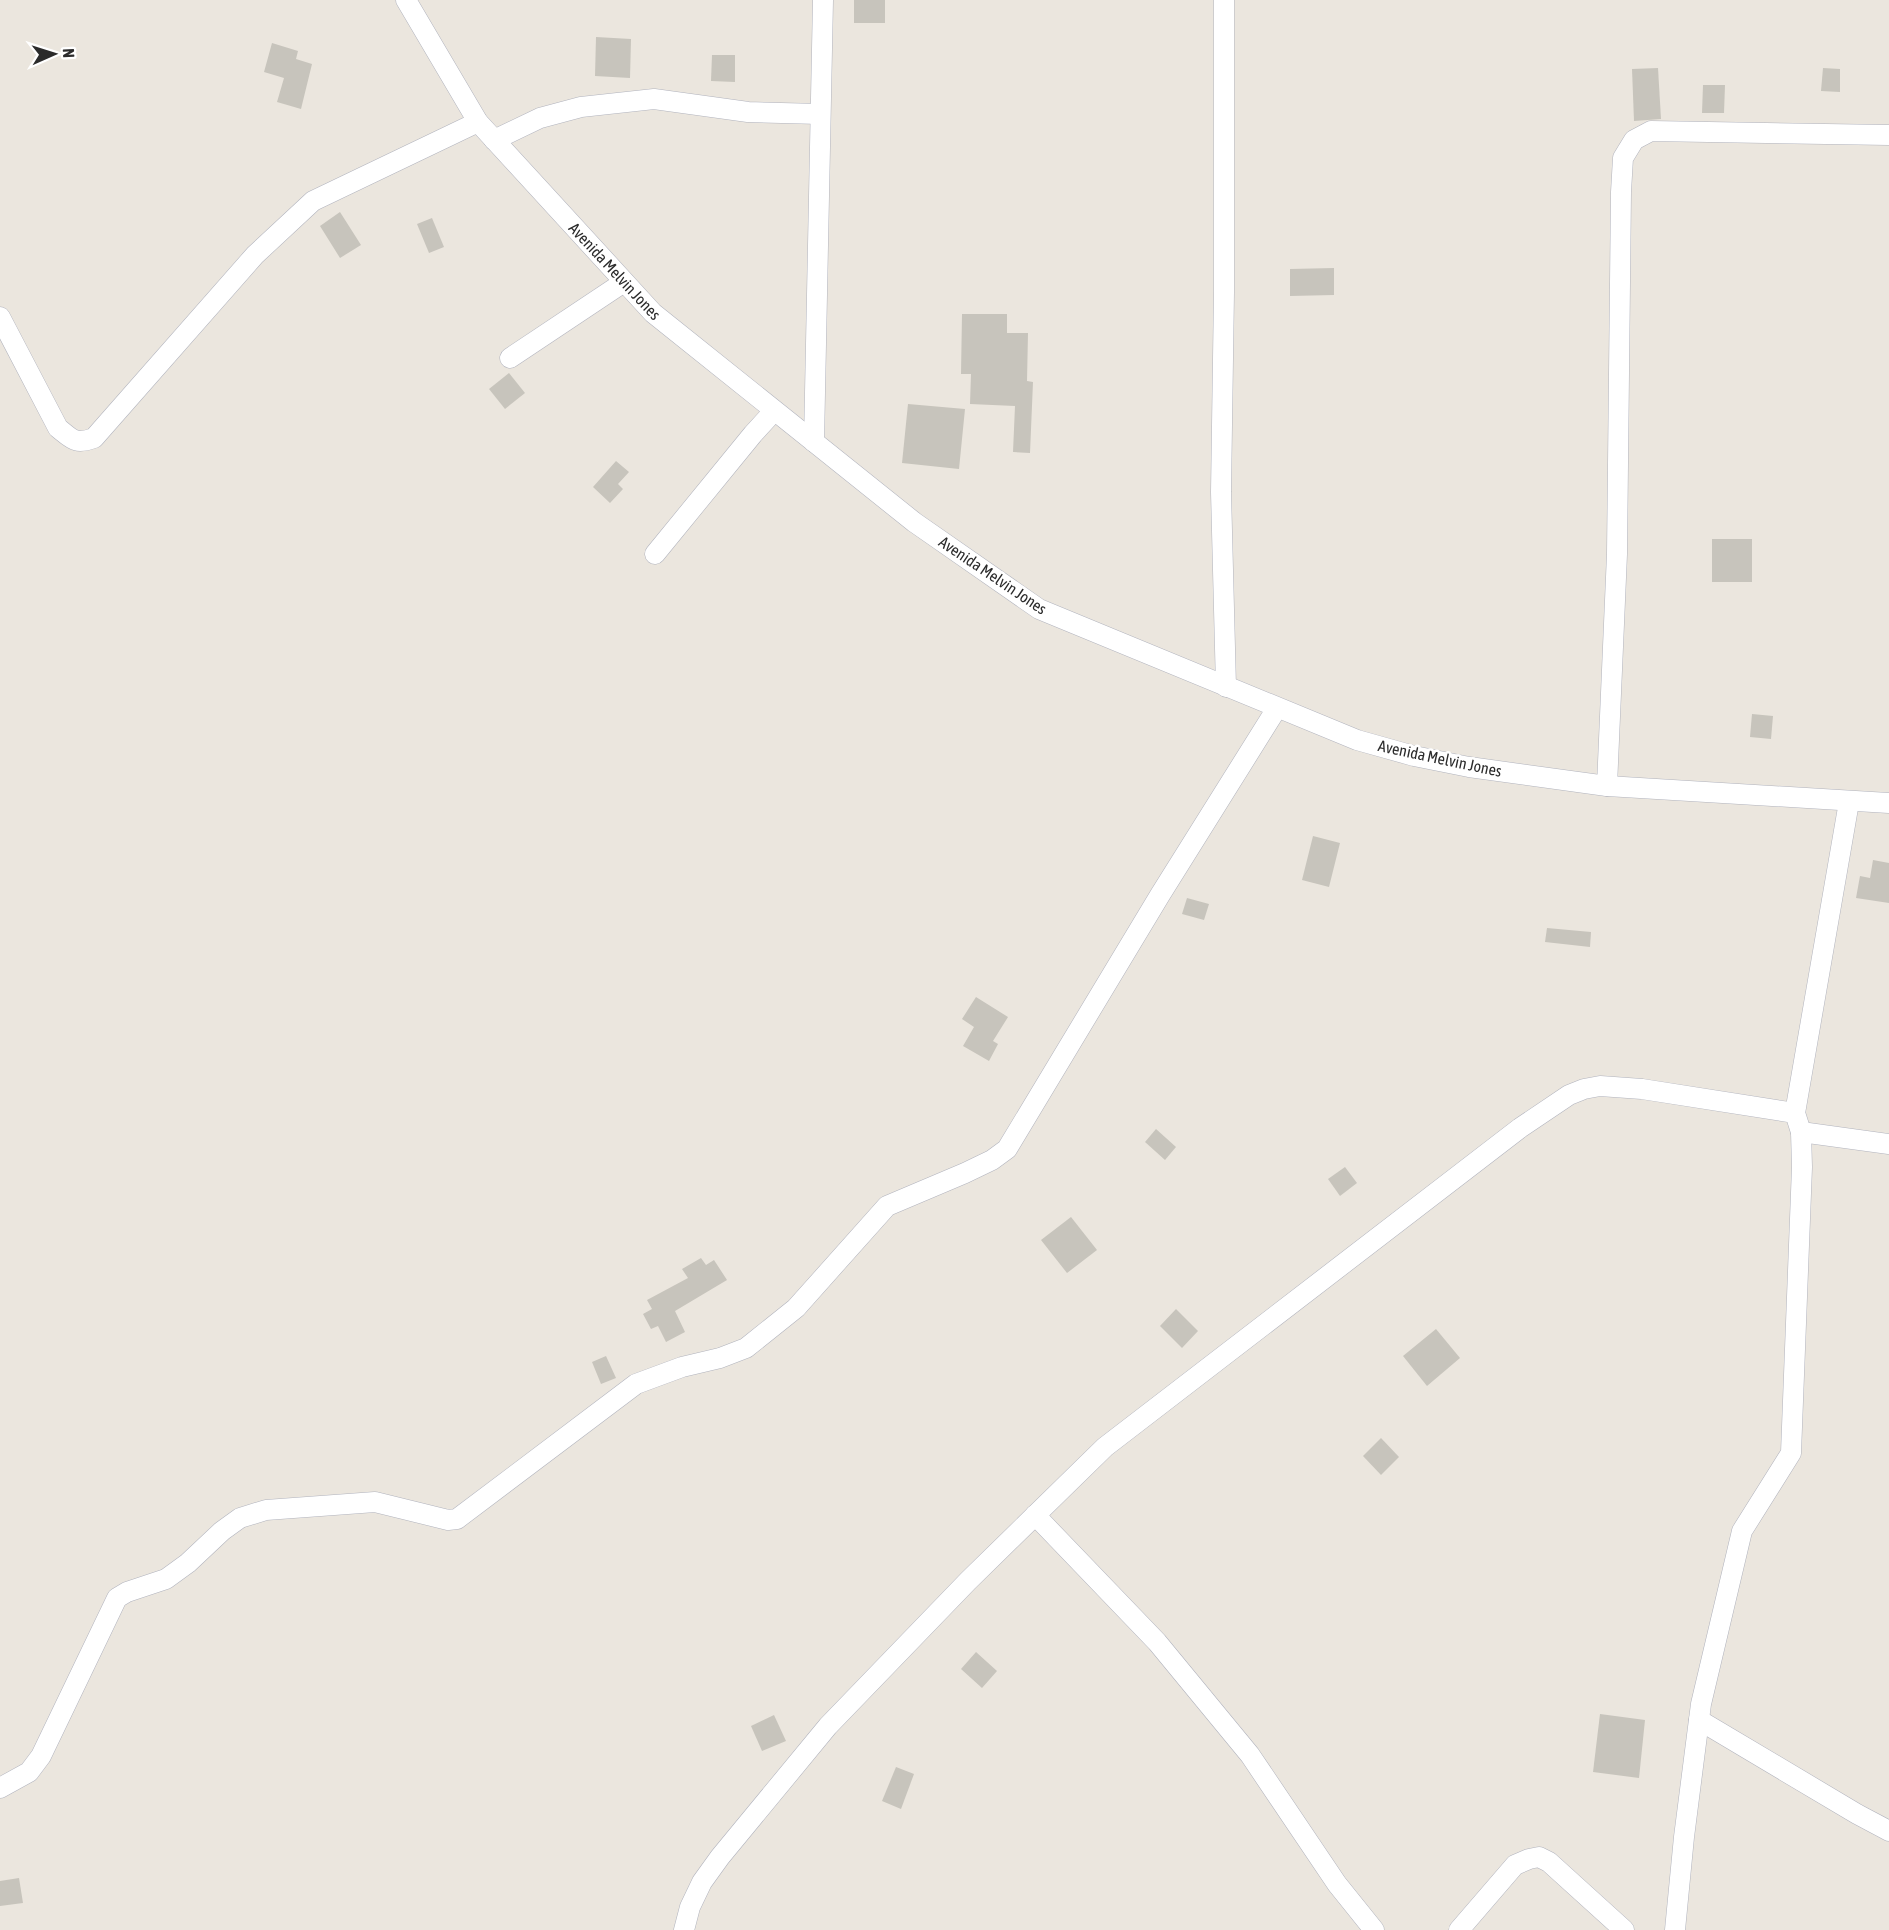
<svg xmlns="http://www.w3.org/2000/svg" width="1889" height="1930" font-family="'Asap Condensed',sans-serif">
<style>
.building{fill:#c7c4bc}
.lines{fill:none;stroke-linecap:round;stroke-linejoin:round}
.minor-casing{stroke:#b1b3bd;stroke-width:21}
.minor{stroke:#fff;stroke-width:20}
.labels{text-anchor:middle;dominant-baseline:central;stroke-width:5;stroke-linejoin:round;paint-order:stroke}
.street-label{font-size:16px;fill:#2b2b2b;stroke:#fff}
</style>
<rect width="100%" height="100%" fill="#ebe6de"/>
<!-- building -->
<g class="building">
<rect x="854" y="0" width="31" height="23"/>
<path d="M596,37L631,39L630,78L595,76Z"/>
<path d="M272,43L298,51L296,59L312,64L301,109L277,102L284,78L264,72Z"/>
<path d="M712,55H735V82L711,81Z"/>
<path d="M1658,68L1661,119L1634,121L1632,69Z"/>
<path d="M1823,68L1840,69V92L1821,91Z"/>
<path d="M1703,85H1725L1724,113H1702Z"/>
<path d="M340,212L361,245L340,258L320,226Z"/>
<path d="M432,218L444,247L429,253L417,224Z"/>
<path d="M1334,268V295L1290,296V269Z"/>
<path d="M962,314H1007V333H1028L1027,381L1033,382L1030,453L1013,452L1015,406L970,404L971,374H961Z"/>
<path d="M509,373L525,393L505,409L489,389Z"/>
<path d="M908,404L965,409L959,469L902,463Z"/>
<path d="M616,461L629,472L618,484L623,489L610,503L593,487Z"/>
<rect x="1712" y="539" width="40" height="43"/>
<path d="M1752,714L1773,716L1771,739L1750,737Z"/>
<path d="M1313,836L1340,843L1329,887L1302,880Z"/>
<path d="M1873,860L1889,863V903L1856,898L1860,876L1870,878Z"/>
<path d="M1187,898L1209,904L1204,920L1182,914Z"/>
<path d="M1547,928L1591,932L1590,947L1545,942Z"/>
<path d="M976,997L1008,1017L993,1041L998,1044L989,1061L963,1046L974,1027L962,1019Z"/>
<path d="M1156,1129L1176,1147L1165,1160L1145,1142Z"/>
<path d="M1345,1167L1357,1183L1340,1196L1328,1179Z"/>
<path d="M1071,1217L1097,1250L1067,1273L1041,1240Z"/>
<path d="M701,1258L706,1265L714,1260L727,1280L675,1311L685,1332L666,1342L658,1326L651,1329L643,1314L652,1309L647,1300L688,1278L682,1269Z"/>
<path d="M1176,1309L1198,1331L1182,1348L1160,1326Z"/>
<path d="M1436,1329L1460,1358L1427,1386L1403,1356Z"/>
<path d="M606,1356L616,1378L601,1384L592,1362Z"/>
<path d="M1381,1438L1399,1457L1381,1475L1363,1456Z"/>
<path d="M976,1652L997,1671L982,1688L961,1669Z"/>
<path d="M1600,1714L1645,1720L1639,1778L1593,1772Z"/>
<path d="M774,1715L786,1741L762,1751L751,1726Z"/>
<path d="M896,1767L914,1774L901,1809L882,1801Z"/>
<path d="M19,1878L23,1903L0,1906V1881Z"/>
</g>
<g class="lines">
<!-- minor casing -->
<g class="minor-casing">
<g id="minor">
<path d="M406,0L478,122L653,313L914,522L1039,609L1357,740L1414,756L1469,767L1607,786L1889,803"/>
<path d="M1224,0V292L1221,492L1226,687"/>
<path d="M494,140L540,118L581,107L654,99L748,112L820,114"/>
<path d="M0,317L58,428C72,439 75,445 94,438L255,255L313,201L478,122"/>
<path d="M510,358L624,282"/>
<path d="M814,442L823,0"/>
<path d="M655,554L753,434L774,411"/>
<path d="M1607,786L1617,554L1621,192L1623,158L1634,140L1651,131L1889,135"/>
<path d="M1801,1132L1889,1144"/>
<path d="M1035,1515L1157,1642L1250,1755L1337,1884L1374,1930"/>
<path d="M1699,1720L1857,1814L1889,1831"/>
<path d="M0,1788L29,1772L41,1756L117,1598L127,1592L166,1579L188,1563L222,1531L240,1518L266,1510L375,1502L448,1520L457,1519L636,1384L682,1367L720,1358L746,1348L796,1308L887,1206L965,1173L992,1160L1007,1149L1160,895L1277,708"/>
<path d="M684,1930L690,1907L702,1882L720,1857L828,1726L968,1581L1105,1447L1520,1128L1569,1095L1584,1089L1600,1086L1642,1089L1795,1113"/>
<path d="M1459,1930L1515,1865L1529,1859L1539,1857L1549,1862L1624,1930"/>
<path d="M1675,1930L1684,1837L1701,1704L1742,1531L1791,1453L1802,1167L1801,1132L1795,1113L1849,802"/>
</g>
</g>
<!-- minor -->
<use href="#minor" class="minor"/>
</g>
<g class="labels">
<!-- street labels -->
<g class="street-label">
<text transform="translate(615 271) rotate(47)">Avenida Melvin Jones</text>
<text transform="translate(993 575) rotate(34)">Avenida Melvin Jones</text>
<text transform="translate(1440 758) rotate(12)">Avenida Melvin Jones</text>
</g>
</g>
<!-- north arrow -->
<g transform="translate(54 54) rotate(87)" stroke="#ffffff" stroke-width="4.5" paint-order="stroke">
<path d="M0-4.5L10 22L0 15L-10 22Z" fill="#2b2b2b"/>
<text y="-9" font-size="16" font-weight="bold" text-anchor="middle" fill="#2b2b2b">N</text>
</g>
</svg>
